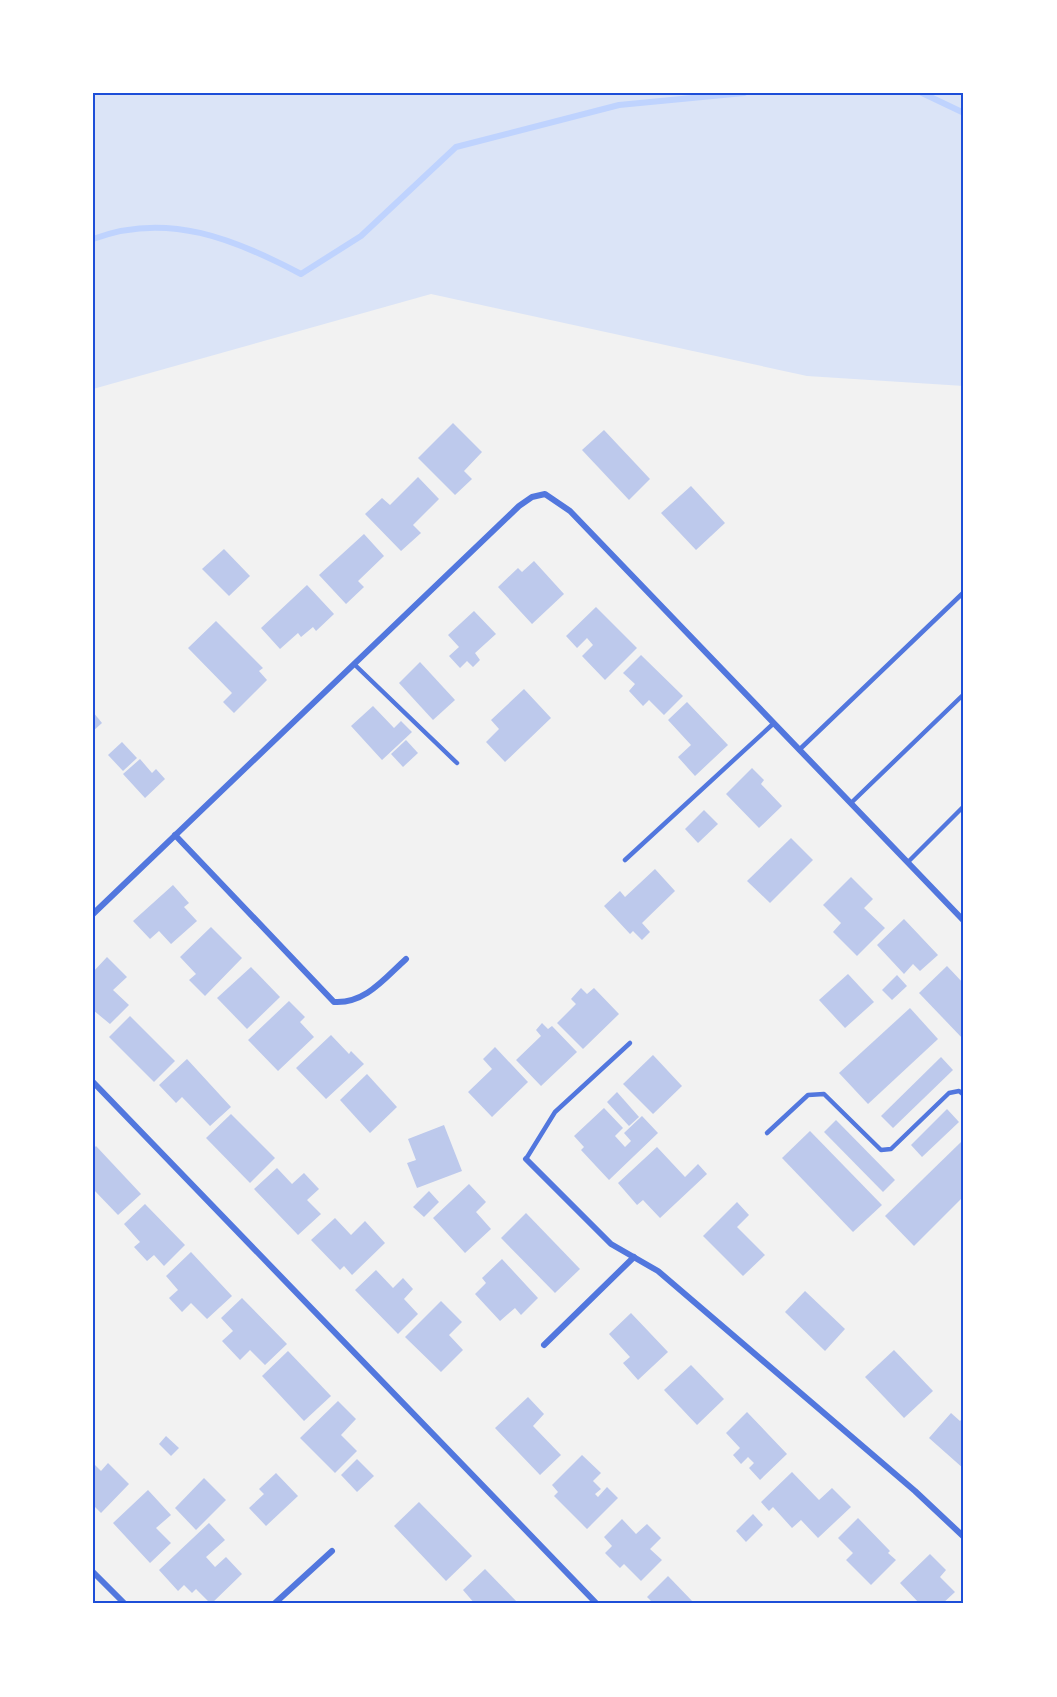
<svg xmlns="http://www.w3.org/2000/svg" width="1057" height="1697" font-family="Georgia,serif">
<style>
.green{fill:#dbe4f7}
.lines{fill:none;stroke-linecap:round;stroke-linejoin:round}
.stream{stroke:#bfd3fe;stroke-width:6}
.building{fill:#bdc9ec}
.service{stroke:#5277de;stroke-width:4.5}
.minor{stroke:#5277de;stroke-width:6}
.neatline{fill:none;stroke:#1d4ed8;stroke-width:2}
</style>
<rect width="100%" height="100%" fill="#f2f2f2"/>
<!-- green -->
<path class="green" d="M93,93H964V386L807,376L431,294L93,389Z"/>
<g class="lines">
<!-- stream -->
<g class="stream">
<path d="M922,93L964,113"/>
<path d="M93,239C167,211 235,239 301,274L361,236L456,147L619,105L744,93"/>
</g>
</g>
<!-- building -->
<g class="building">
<path d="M453,423L482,452L464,471L472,479L455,495L418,458Z"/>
<path d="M604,430L650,479L629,500L582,450Z"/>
<path d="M418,477L439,499L413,525L421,533L401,551L365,514L382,498L390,505Z"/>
<path d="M691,486L725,523L696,550L661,513Z"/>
<path d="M364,534L384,556L358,581L364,587L346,604L319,575Z"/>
<path d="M224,549L250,576L229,596L202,569Z"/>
<path d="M534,561L564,594L532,624L498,587L518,568L522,572Z"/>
<path d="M307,585L334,614L316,631L313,627L301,637L298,633L280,649L261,628Z"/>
<path d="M596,607L637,648L605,680L582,656L593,645L587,638L577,648L566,636Z"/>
<path d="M474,611L496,634L475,653L480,660L473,667L467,661L460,668L449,656L459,647L448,635Z"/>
<path d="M216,621L263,668L259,671L267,680L234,713L223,702L232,693L188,648Z"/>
<path d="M641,655L683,696L664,715L649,700L643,706L629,691L635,684L623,673Z"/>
<path d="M420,662L455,700L433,720L399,683Z"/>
<path d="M524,689L551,718L505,762L486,742L499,729L491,720Z"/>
<path d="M687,702L728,745L695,776L678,757L691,745L668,720Z"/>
<path d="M373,706L394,728L401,721L412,732L382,760L351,726Z"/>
<path d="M93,712L102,723L93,731Z"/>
<path d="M406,740L418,753L403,767L391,754Z"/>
<path d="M122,742L137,758L123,771L108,755Z"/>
<path d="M140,759L152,773L156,769L165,779L145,798L123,774Z"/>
<path d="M752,768L764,780L761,784L782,806L759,828L726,794Z"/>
<path d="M704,810L718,824L698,843L685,829Z"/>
<path d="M791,838L813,860L770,903L747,881Z"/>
<path d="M655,869L675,891L642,923L650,932L642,940L633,931L630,934L604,906L620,891L625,897Z"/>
<path d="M851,877L873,899L864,908L885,928L857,956L833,932L841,923L823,905Z"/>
<path d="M173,885L189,903L184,907L197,921L171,944L159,931L150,939L133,921Z"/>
<path d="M904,919L938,955L920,971L913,964L904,974L877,945Z"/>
<path d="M211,927L242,958L205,996L189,980L196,974L180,957Z"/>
<path d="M107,957L127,977L113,990L129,1005L110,1024L93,1010V972Z"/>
<path d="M947,966L964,984V1040L919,993Z"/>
<path d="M251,967L280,997L247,1029L217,998Z"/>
<path d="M848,974L874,1002L845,1028L819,1000Z"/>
<path d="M897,975L907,986L892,1000L882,990Z"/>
<path d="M581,988L587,994L594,988L619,1014L583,1049L557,1023L576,1004L571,999Z"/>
<path d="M289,1001L305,1017L300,1022L314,1037L278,1071L248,1040Z"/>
<path d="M910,1008L938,1039L868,1104L839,1073Z"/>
<path d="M130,1016L175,1061L154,1082L109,1037Z"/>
<path d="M542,1023L548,1029L552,1026L577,1052L541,1086L516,1060L541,1036L536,1030Z"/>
<path d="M331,1035L349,1054L351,1051L364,1064L326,1099L296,1068Z"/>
<path d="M495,1047L528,1082L492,1117L468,1092L492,1069L483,1059Z"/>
<path d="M653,1055L682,1086L653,1114L623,1084Z"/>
<path d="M941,1057L953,1070L893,1128L881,1116Z"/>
<path d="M187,1059L231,1107L210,1126L182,1097L176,1103L159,1085Z"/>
<path d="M367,1074L397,1107L370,1133L340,1100Z"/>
<path d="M617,1092L639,1117L629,1126L607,1102Z"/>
<path d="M604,1108L623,1128L615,1136L625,1147L631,1141L624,1133L642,1116L658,1133L609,1180L581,1150L584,1147L574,1136Z"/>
<path d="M947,1109L959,1122L922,1157L911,1145Z"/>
<path d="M231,1114L275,1158L250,1183L206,1138Z"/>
<path d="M836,1120L895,1180L883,1192L824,1132Z"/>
<path d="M444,1125L462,1171L417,1188L407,1163L416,1160L408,1139Z"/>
<path d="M810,1131L882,1205L853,1232L782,1158Z"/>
<path d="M961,1142L964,1145V1196L914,1246L885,1216Z"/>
<path d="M96,1146L141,1194L118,1215L93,1189V1149Z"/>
<path d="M657,1147L685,1177L698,1164L707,1174L660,1218L643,1200L637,1205L618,1183Z"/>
<path d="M277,1168L292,1184L304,1173L319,1189L307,1200L321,1214L298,1235L254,1189Z"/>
<path d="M469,1184L486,1202L476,1212L491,1229L465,1253L433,1218Z"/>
<path d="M429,1191L439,1202L424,1217L413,1207Z"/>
<path d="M737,1202L749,1215L737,1227L765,1255L743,1276L703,1236Z"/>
<path d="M145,1204L185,1245L164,1266L154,1255L147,1261L134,1247L140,1242L124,1224Z"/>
<path d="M526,1213L580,1269L555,1293L501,1238Z"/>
<path d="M335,1218L351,1235L365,1221L385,1243L352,1275L344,1266L340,1270L311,1240Z"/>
<path d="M191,1252L232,1296L207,1319L191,1303L182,1312L169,1298L178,1290L166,1276Z"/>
<path d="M502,1259L538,1298L521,1315L515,1308L500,1321L475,1294L486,1283L482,1278Z"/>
<path d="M376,1270L393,1288L403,1278L413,1289L404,1299L418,1314L398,1334L355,1290Z"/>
<path d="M805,1291L845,1329L825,1351L785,1312Z"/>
<path d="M242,1298L287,1344L265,1365L250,1350L240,1360L222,1341L233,1331L221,1318Z"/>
<path d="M441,1301L462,1322L449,1335L463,1350L441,1372L405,1337Z"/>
<path d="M631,1313L668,1352L638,1380L623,1363L630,1357L609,1334Z"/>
<path d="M894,1350L933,1391L904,1418L865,1377Z"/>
<path d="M288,1351L331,1396L304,1421L262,1376Z"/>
<path d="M691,1365L724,1399L697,1425L664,1390Z"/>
<path d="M528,1397L544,1414L533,1426L561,1455L540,1475L495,1428Z"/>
<path d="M338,1401L356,1419L341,1435L357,1451L335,1473L300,1438Z"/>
<path d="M747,1412L787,1454L760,1480L749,1468L754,1463L748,1457L741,1464L733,1455L740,1448L726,1433Z"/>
<path d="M951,1413L960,1421L964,1417V1469L929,1438Z"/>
<path d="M166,1436L179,1448L171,1456L159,1444Z"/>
<path d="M582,1455L601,1473L593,1481L601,1489L595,1494L598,1497L607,1487L618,1498L587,1529L554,1496L558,1492L552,1485Z"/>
<path d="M357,1459L374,1476L357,1492L341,1475Z"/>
<path d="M93,1463L101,1471L108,1463L129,1484L101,1513L93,1505Z"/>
<path d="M792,1472L819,1500L832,1488L851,1507L818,1538L801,1520L792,1528L773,1507L769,1511L761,1502Z"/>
<path d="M276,1473L298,1496L266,1526L249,1508L264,1494L259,1489Z"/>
<path d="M204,1478L226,1500L196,1530L175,1508Z"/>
<path d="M148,1490L171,1515L156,1528L171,1543L150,1563L113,1523Z"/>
<path d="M419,1502L472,1556L446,1581L394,1526Z"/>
<path d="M753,1514L763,1525L746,1542L736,1531Z"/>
<path d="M858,1518L890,1551L888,1553L896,1560L871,1585L846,1560L853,1553L838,1538Z"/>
<path d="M622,1519L636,1534L647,1524L661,1538L650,1549L662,1560L641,1581L624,1564L620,1568L605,1553L612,1546L604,1537Z"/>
<path d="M209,1523L225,1540L206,1557L215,1567L226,1557L242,1574L211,1604L196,1589L192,1593L184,1585L178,1591L159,1570Z"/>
<path d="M930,1554L946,1570L940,1577L955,1592L942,1604H920L900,1583Z"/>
<path d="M485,1569L519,1604H475L463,1590Z"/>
<path d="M668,1576L695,1604H654L647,1597Z"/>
</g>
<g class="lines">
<!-- service -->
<g class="service">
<path d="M354,664L457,763"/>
<path d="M799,750L964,592"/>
<path d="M851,803L964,694"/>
<path d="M625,860L774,723"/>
<path d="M908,862L964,806"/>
<path d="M767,1133L808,1095L824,1094L881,1150L891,1149L949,1093L959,1091L964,1095"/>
<path d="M526,1159L555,1112L630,1043"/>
</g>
<!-- minor -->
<g class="minor">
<path d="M175,835L334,1002C365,1004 384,979 406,959"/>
<path d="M93,914L519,506L532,497L545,494L570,511L964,921"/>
<path d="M93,1082L597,1604"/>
<path d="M526,1159L611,1244L658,1271L915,1491L964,1537"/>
<path d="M544,1345L634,1257"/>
<path d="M93,1572L125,1604"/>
<path d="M274,1604L332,1551"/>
</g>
</g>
<!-- border -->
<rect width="1057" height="1697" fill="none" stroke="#ffffff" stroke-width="189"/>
<rect x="94" y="94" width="868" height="1508" class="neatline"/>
</svg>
